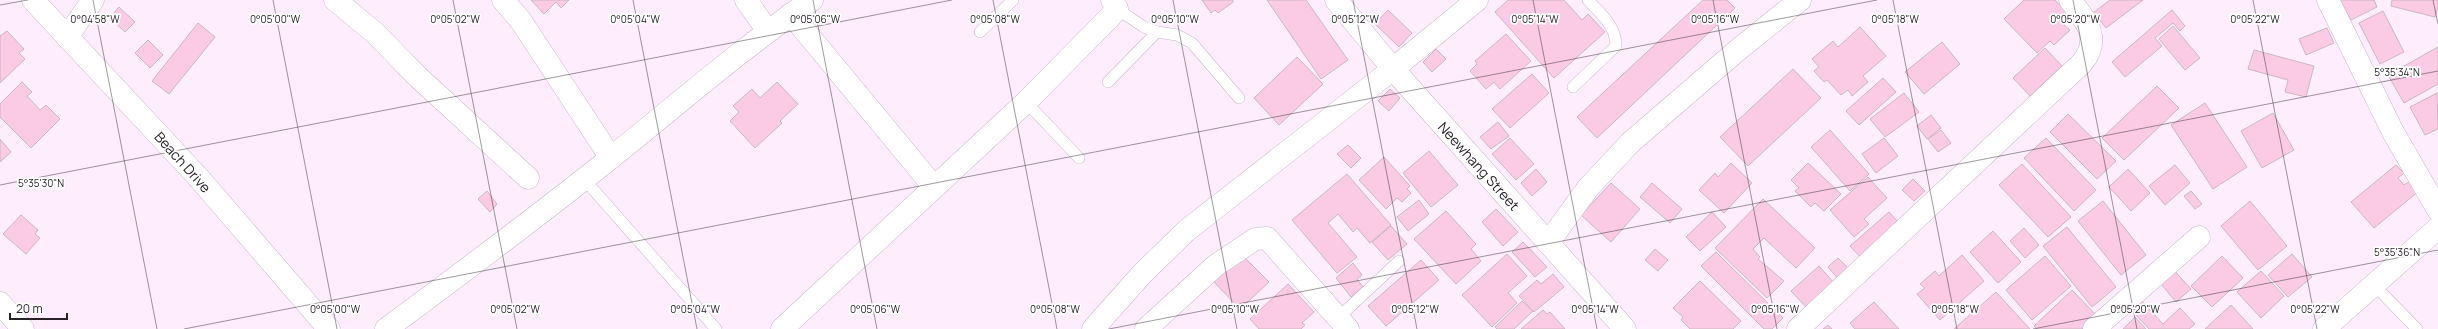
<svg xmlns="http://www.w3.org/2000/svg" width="2438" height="329" font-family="Manrope,sans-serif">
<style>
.building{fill:#fbcbe5;stroke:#cbb7c1}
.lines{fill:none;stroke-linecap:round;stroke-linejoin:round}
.lane-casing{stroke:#c8b8c8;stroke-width:12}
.street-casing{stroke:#c8b8c8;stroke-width:23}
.secondary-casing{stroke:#c8b8c8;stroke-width:23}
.primary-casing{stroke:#c8b8c8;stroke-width:23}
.lane{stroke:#fff;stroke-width:11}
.street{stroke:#fff;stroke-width:22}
.secondary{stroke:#fff;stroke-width:22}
.primary{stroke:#fff;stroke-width:22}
.ticks{fill:none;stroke:#282228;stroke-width:1;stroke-opacity:0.45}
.labels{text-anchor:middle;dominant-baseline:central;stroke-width:3.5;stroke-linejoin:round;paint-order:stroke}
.street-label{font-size:14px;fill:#282228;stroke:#fff}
.ticks-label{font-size:10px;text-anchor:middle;fill:#282228;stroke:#fff;stroke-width:3.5;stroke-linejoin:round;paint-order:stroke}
</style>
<rect width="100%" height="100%" fill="#fdedfd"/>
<!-- building -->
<g class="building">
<path d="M531,0H569L561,8L556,2L544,14Z"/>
<path d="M1202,0H1233V2L1218,13L1215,10L1211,13Z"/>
<path d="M1267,0H1306L1348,60L1321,79Z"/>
<path d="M1508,0H1564L1582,20L1588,14L1605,32L1554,78L1495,12Z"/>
<path d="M1703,0H1727L1735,8L1597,138L1577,117Z"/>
<path d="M2024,0H2055L2072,18L2064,25L2070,30L2054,45L2050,41L2037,53L2004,19Z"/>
<path d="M2110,0H2143L2106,28L2094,12Z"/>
<path d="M2340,0H2374L2377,7L2351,20Z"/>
<path d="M2392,0H2438V6L2435,17L2391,6Z"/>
<path d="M119,7L135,22L125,32L110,18Z"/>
<path d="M1388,10L1412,33L1399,47L1375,24Z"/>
<path d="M2172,10L2185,26L2180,31L2173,23L2155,38L2162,46L2125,77L2112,62Z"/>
<path d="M2383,11L2404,52L2380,64L2359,23Z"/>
<path d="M198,23L215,37L169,94L152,81Z"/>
<path d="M2173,26L2200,58L2185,70L2159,39Z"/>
<path d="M1860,27L1886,56L1863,76L1868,82L1852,96L1848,90L1841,95L1827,80L1824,82L1814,71L1819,67L1812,59L1833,41L1838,47Z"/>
<path d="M2327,28L2334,43L2306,55L2299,39Z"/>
<path d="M7,31L24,49L19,53L25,59L0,83V36Z"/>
<path d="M1506,34L1531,61L1500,89L1494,82L1486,89L1470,71L1477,64L1475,61Z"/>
<path d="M148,40L163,55L150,68L135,53Z"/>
<path d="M1942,42L1960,64L1924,94L1905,72Z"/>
<path d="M2438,47V84L2404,103L2388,75Z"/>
<path d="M2045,48L2062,66L2030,96L2013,78Z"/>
<path d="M1436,49L1446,59L1432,72L1423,62Z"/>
<path d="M2254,50L2314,66L2306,97L2285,92L2288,80L2248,69Z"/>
<path d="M1297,57L1323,84L1279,125L1254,98Z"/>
<path d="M1793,69L1821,98L1748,166L1720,137Z"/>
<path d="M1532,74L1549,93L1510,128L1492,109Z"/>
<path d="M1883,78L1896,92L1859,125L1846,111Z"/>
<path d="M22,82L32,92L27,96L40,110L46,105L60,119L31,148L0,117V104Z"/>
<path d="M777,82L798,104L780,121L782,123L755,148L730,121L739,112L733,106L752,89L760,98Z"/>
<path d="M2157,86L2179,108L2124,160L2102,138Z"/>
<path d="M1390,89L1400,98L1389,111L1378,101Z"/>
<path d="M1904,93L1919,112L1885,137L1870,119Z"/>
<path d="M2437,93L2438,129L2425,135L2410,107Z"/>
<path d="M2205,103L2247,167L2213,189L2171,125Z"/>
<path d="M2273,113L2294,150L2262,168L2241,131Z"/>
<path d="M2068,114L2116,161L2097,179L2050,132Z"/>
<path d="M1931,115L1941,128L1927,139L1917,126Z"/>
<path d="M1498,122L1509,136L1491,149L1480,137Z"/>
<path d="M1830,130L1869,174L1850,191L1811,147Z"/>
<path d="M1941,130L1951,143L1938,152L1928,139Z"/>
<path d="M1510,138L1534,164L1516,180L1492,154Z"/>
<path d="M1884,138L1898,156L1876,173L1862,154Z"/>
<path d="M2046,138L2096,190L2074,211L2024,158Z"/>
<path d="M0,139L11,152L0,162Z"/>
<path d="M1348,145L1361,158L1351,168L1337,154Z"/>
<path d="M1429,151L1458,185L1431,207L1403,173Z"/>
<path d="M1384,157L1410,186L1407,189L1411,193L1402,202L1397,198L1386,209L1359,180Z"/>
<path d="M1731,163L1752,183L1724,213L1699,190L1715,173L1718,177Z"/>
<path d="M1808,163L1841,194L1824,211L1815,203L1811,207L1795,191L1799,188L1791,180Z"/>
<path d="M2022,164L2071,217L2048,237L1999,185Z"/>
<path d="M2175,165L2190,183L2165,205L2149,186Z"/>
<path d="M2396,165L2404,173L2398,178L2404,185L2410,181L2419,191L2374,228L2351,202Z"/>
<path d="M1536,169L1547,182L1532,196L1521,183Z"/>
<path d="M2128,169L2150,193L2131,211L2109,187Z"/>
<path d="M1347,174L1391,225L1370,243L1357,228L1353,232L1338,214L1328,223L1357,257L1337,273L1292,220Z"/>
<path d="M1868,177L1887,198L1864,219L1869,224L1854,237L1830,210Z"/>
<path d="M1913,179L1925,191L1914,201L1902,190Z"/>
<path d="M1611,183L1640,209L1611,242L1581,215Z"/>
<path d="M1652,183L1682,209L1670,223L1640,197Z"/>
<path d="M487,191L497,204L490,212L478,199Z"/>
<path d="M2191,191L2202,204L2195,209L2184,196Z"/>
<path d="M1763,199L1815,248L1796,268L1764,238L1753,249L1760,257L1758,259L1784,281L1767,298L1715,248Z"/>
<path d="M1419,200L1429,214L1408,231L1397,217Z"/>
<path d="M2103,201L2146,255L2121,275L2078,221Z"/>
<path d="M2250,201L2287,246L2258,270L2221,226Z"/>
<path d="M1496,209L1518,232L1503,246L1482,222Z"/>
<path d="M1446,211L1476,244L1471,249L1481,261L1456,284L1414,239Z"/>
<path d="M1712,212L1726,227L1700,251L1686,237Z"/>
<path d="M1889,212L1898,222L1862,259L1850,246Z"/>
<path d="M21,215L38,230L35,234L40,238L26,254L3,234Z"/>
<path d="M1391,226L1407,244L1388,260L1372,242Z"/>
<path d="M2067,227L2116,287L2092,307L2043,246Z"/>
<path d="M2024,228L2039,245L2025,258L2010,241Z"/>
<path d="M1993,231L2021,262L1998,283L1970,252Z"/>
<path d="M1523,242L1547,267L1535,277L1512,252Z"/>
<path d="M1655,249L1668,260L1658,271L1645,260Z"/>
<path d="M1716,252L1783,318L1772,329H1764L1701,266Z"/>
<path d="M1507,254L1527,276L1508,293L1517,303L1492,327L1462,295Z"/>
<path d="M2292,254L2312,277L2288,297L2268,275Z"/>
<path d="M1242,255L1269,282L1240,309L1214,282Z"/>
<path d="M1962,255L1984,281L1940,320L1917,294L1925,288L1920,284L1935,271L1939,276Z"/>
<path d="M2045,256L2071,286L2032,320L2006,290Z"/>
<path d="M2222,256L2243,278L2212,307L2191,286Z"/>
<path d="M1838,258L1850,270L1839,280L1828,267Z"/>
<path d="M1421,260L1439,280L1386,326L1368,306Z"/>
<path d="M1353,263L1362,275L1357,279L1363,287L1351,297L1336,278Z"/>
<path d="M1819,266L1834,283L1807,308L1791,291Z"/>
<path d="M2170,266L2191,289L2176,302L2156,278Z"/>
<path d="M2261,271L2284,296L2261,318L2237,292Z"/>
<path d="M1553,274L1564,287L1534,312L1519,296L1537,280L1541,284Z"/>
<path d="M1700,281L1741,321L1733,329H1690L1681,320L1683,317L1673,308Z"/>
<path d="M1288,284L1314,312L1302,323L1305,325L1301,329H1259L1250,319Z"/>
<path d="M2072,290L2096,315L2082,329H2037L2034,326Z"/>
<path d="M1996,292L2030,329H1954Z"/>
<path d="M2137,296L2163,324L2180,308L2195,324L2189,329H2149L2127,305Z"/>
<path d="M1522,301L1533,311L1514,329H1497L1495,327Z"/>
<path d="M1874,302L1899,329H1855L1850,323Z"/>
<path d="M2231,305L2253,329H2205Z"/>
<path d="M1543,310L1547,314L1550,312L1565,329H1521Z"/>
<path d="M2135,317L2146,329H2123Z"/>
<path d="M1828,325L1832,329H1823Z"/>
</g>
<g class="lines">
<!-- lane casing -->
<g class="lane-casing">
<g id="lane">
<path d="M1117,9L1144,27L1157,32L1177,35L1192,43L1239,98"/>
<path d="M980,32L1013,0"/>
<path d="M1108,82L1157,32"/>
<path d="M1573,87L1616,46C1616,26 1601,14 1588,0"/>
<path d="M1026,102L1079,158"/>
<path d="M584,179L716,329"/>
<path d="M2374,285L2417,329"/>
<path d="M1338,318L1399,261"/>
</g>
</g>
<!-- street casing -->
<g class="street-casing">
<g id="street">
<path d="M335,0L375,33L418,77L528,178"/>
<path d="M503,0L521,21L611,158"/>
<path d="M746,0L767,30"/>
<path d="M1336,0L1393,69L1625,329"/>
<path d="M2328,0L2393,132L2438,210"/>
<path d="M791,14L934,187"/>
<path d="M67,37L93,0"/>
<path d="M1548,243L1588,188L1631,142L1739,49L1800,0"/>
<path d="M0,303L23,329"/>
<path d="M386,329C462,273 538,216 612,157C678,104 742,48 812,0"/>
<path d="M782,329L1026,102L1110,17L1117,9L1112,0"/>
<path d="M1093,329L1142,274L1186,231L1393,69L1477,0"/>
<path d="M1146,329L1215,266L1255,239L1267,238L1348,329"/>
<path d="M1798,329L2082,63C2102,38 2086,21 2070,0"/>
<path d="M2094,329L2199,237"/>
</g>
</g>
<!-- secondary casing -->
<g class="secondary-casing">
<path id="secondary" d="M33,0L198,177L329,329"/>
</g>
<!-- primary casing -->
<g class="primary-casing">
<path id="primary" d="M2324,329L2438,228"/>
</g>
<!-- lane -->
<use href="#lane" class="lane"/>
<!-- street -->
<use href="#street" class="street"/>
<!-- secondary -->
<use href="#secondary" class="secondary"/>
<!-- primary -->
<use href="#primary" class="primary"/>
</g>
<!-- ticks -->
<path class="ticks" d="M93,0L157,329M273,0L337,329M453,0L517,329M633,0L697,329M813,0L877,329M993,0L1057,329M1173,0L1237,329M1353,0L1417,329M1533,0L1597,329M1713,0L1777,329M1893,0L1957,329M2073,0L2137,329M2253,0L2317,329M2433,0L2438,24M0,5L28,0M0,185L952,0M184,329L1877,0M1109,329L2438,71M2033,329L2438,250"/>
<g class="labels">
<!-- street labels -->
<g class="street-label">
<text transform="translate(183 162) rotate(48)">Beach Drive</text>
<text transform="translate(1479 166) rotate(48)">Neewhang Street</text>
</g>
</g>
<g class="ticks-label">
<text x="95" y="23">0°04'58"W</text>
<text x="275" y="23">0°05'00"W</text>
<text x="455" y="23">0°05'02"W</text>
<text x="635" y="23">0°05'04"W</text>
<text x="815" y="23">0°05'06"W</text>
<text x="995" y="23">0°05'08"W</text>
<text x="1175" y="23">0°05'10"W</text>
<text x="1355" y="23">0°05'12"W</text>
<text x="1535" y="23">0°05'14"W</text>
<text x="1715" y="23">0°05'16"W</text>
<text x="1895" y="23">0°05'18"W</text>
<text x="2075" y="23">0°05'20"W</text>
<text x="2255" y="23">0°05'22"W</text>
<text x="2397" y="76">5°35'34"N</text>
<text x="41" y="187">5°35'30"N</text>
<text x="2397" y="256">5°35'36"N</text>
<text x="335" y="313">0°05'00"W</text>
<text x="515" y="313">0°05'02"W</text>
<text x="695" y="313">0°05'04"W</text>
<text x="875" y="313">0°05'06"W</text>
<text x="1055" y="313">0°05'08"W</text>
<text x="1235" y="313">0°05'10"W</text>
<text x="1415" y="313">0°05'12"W</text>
<text x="1595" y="313">0°05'14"W</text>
<text x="1775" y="313">0°05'16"W</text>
<text x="1955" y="313">0°05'18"W</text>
<text x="2135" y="313">0°05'20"W</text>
<text x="2315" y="313">0°05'22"W</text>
</g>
<!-- scale -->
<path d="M10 313v6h57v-6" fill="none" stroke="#282228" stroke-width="2"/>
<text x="16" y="313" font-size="12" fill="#282228" stroke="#ffffff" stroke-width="3" paint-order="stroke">20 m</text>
</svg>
